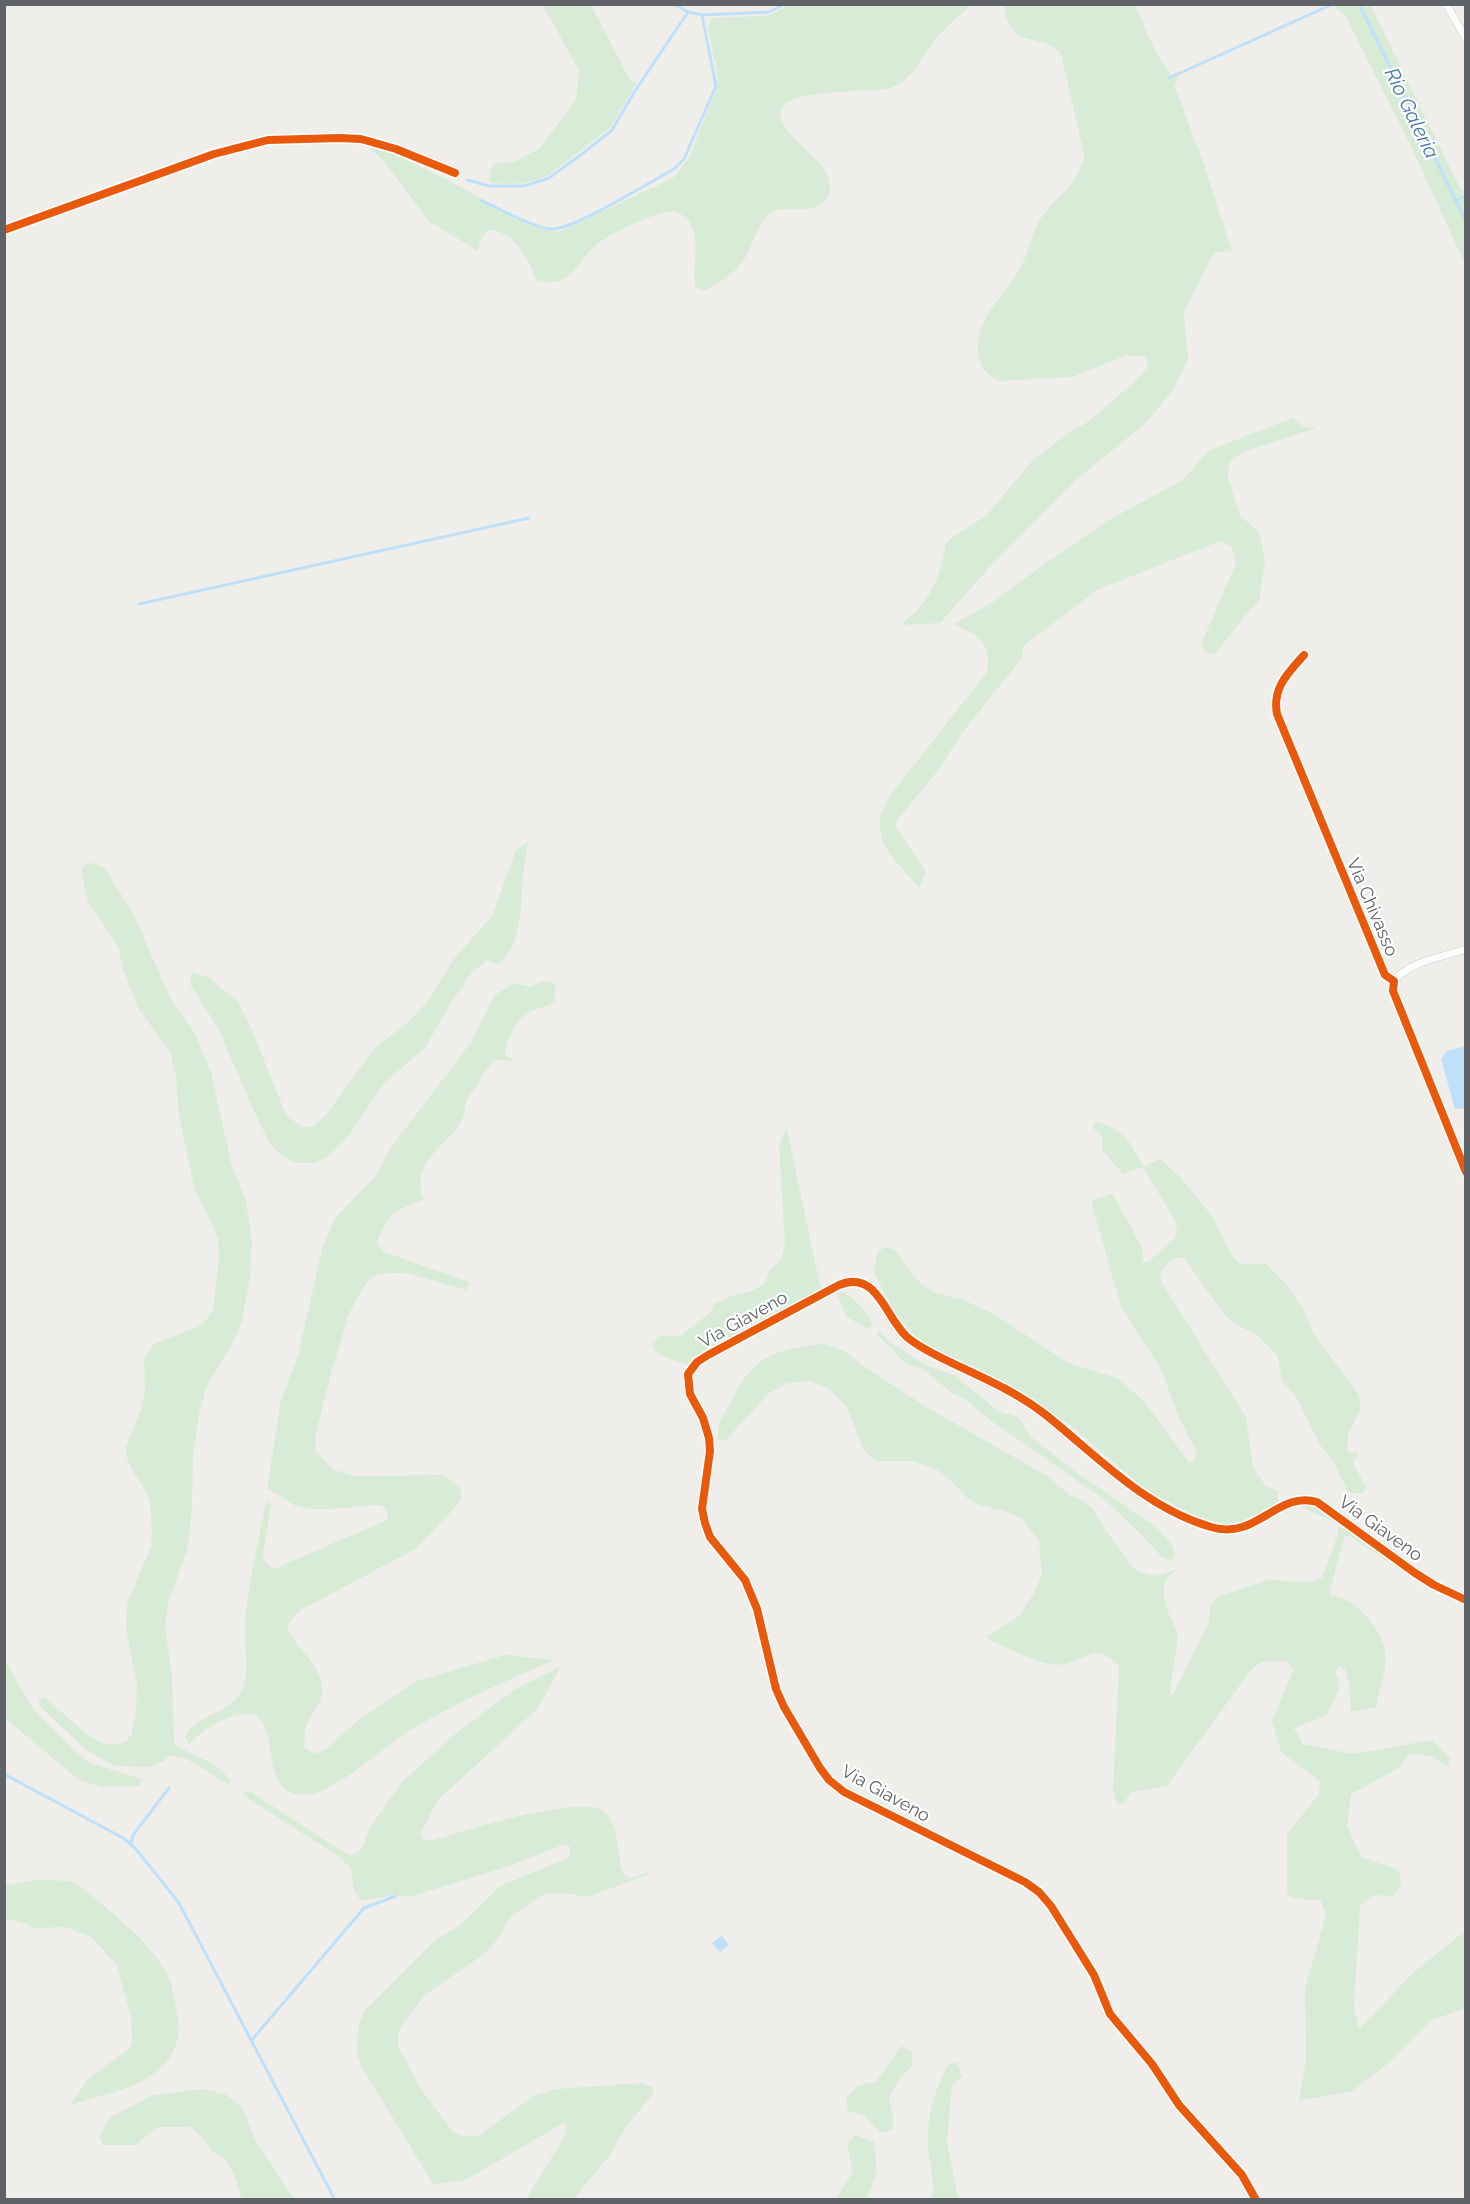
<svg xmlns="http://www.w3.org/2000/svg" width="1470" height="2204" font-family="Raleway,sans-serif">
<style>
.green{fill:#d8ebd6}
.water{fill:#bfe0f9}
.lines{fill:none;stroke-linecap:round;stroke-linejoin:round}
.stream{stroke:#bfe0f9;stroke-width:3}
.street-casing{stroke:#cbcccc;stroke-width:8}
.street{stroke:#fdfcfc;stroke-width:7}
.cycleway-casing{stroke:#fff;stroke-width:11}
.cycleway{stroke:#e8590c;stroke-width:8}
.labels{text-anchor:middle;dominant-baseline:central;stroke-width:4.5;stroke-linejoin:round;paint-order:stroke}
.street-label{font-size:18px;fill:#5f6368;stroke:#fff}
.water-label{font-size:20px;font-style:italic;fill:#4174aa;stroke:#fff}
</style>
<rect width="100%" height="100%" fill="#efeeea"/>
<!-- green -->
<g class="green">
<path d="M792,4L971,5C960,15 948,25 938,36C923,53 913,82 890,88C868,94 789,87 781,110C773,134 832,158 830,188C827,216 795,207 777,210C772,211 766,217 763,221C756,232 752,246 745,258C738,270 726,278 715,285C707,290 703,293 695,286C692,267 700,247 692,227C690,221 682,213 675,212C659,209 607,235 595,246C583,256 574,276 559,281C551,284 543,281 536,280C529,258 514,230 488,230L480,240L478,251L430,222L382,159L367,146L370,144C403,158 435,173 466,190C495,205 526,231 559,232L673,178L689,158L717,87L718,79L708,27L711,18L767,16Z"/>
<path d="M543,5H591L631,82H637L611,127L547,176L525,183L504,184L490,182L489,172L494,164L516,161L540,148L576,99L579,71Z"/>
<path d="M1004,5H1135L1156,53L1170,74L1180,76L1174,85L1203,162L1232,251L1215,252L1189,301L1184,314L1188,359L1173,389L1148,421L1075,481L988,569L940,623L900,625C930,603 940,579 946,543L950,539L987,515L1032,461L1068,433L1088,422L1132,384L1148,367L1146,357L1128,355L1072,377L1000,381C986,375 978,365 978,350C977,314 1007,294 1022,265C1029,250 1032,232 1041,218C1056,196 1081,183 1084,154L1061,54C1041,30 1008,52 1004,5Z"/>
<path d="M1335,5H1370L1460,188L1465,192V264L1412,148L1345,15L1336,8Z"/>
<path d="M1292,418L1304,427L1317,428L1242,452L1229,463L1228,477L1240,515L1259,533L1265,560L1259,601L1244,617L1215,654L1204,652L1202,642L1236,563L1232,547L1220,541L1097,590L1023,646L1022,658L965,729L936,773L894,824L926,872L919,887C894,859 865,836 889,797L987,672C992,641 978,636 954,624L990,604L1050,560L1109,520L1183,480L1208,451Z"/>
<path d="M528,842C526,854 524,867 523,880C520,908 522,946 498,965L488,960L473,971L450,1004L425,1048L385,1082L347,1138L329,1156L315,1163H296L281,1155L270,1144L253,1109L219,1030L190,984L192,972L209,978L238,1002L252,1030L286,1115L302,1127L314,1126L326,1115L375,1047L404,1026L428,1001L454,959L492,916L516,850Z"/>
<path d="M92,863L104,868L133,913L172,1002L194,1032L211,1072L231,1163L246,1202L252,1240L250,1277L242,1321L232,1343L206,1388L199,1414L193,1455L192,1505L188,1547L169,1600L165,1625L172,1677L174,1743C192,1758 220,1760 231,1783L227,1784L187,1759L170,1755L164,1761L151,1767L114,1766L85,1749L39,1705V1701L44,1697L89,1736L105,1744H120L126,1741L131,1735L136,1712L137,1683L126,1630L127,1604L151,1547L152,1533L150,1502L145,1490L131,1468L126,1455V1447L141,1409L145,1391L144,1358L154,1344L198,1327L207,1319L213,1310L219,1258L218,1238L195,1190L179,1117L176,1076L171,1054L137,1006L123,968L118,946L88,902L81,870L86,864Z"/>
<path d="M551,981L556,987L555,1001C547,1008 538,1007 528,1013C516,1020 506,1041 505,1055L515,1062L498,1059L493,1061C484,1074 475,1087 467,1100C464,1106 466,1113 463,1118C448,1147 408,1161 424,1200C395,1210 387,1213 377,1243L384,1252L469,1282L466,1290L406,1273H388L371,1277L362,1289L349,1314L332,1370L315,1437L316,1452L334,1470L356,1476L442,1475L461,1488V1499L449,1514L415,1549L299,1611L287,1625C291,1646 318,1659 322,1686C324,1702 313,1710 307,1724C304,1732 304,1740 305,1748L315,1754L326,1749L362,1717L417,1681L505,1655L555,1660C509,1679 462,1700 419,1725C382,1746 358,1776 316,1793C308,1796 298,1796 290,1792C264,1779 278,1734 256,1715C229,1711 208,1726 189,1744L185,1737C195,1714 233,1714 243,1688C250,1674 243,1637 245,1619C249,1580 259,1540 266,1501L271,1505L263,1555L266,1563L274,1569L387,1520C389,1512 387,1508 380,1505C358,1506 314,1513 296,1506C286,1501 278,1493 267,1489L281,1400L298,1355L323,1245L336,1217L376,1176L390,1149L471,1042L495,995L514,983L530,987L540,982Z"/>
<path d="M1097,1122C1123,1129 1132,1143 1143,1167L1160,1159L1180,1177L1213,1217L1234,1259L1242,1264H1266L1285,1283L1305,1311L1312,1331L1359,1395L1360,1410L1348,1435L1347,1452L1359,1453L1353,1464L1367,1488L1362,1493H1349L1333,1461L1320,1445L1296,1397L1282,1380L1277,1355L1259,1337L1233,1322L1222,1312L1184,1258C1171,1256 1168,1263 1160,1272L1162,1283L1246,1417L1253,1467L1265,1485L1278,1492V1503L1248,1520L1236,1524L1220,1523L1198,1517L1163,1499L1140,1485L1070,1425L986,1373L934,1348L917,1338L895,1313L873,1271L878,1251L886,1247L895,1250L920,1283L935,1293L961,1299L994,1314L1068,1363L1117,1378L1143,1400L1184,1456L1189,1462H1194L1197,1453L1178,1415L1161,1369L1121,1307L1092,1205L1093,1200L1112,1194C1116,1198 1142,1247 1143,1252C1143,1255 1142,1259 1142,1262H1148L1175,1238L1177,1224L1143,1167L1123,1174L1102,1150V1136L1093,1128L1094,1123Z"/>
<path d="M787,1130L821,1290L700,1356L690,1365L664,1357L653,1350L652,1343L661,1336H680L710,1313L714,1304L734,1295L750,1292L764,1284L771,1269L781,1260L785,1244L779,1146L783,1134Z"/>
<path d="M841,1292C852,1294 870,1316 873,1326L867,1328L847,1317L837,1294Z"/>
<path d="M878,1330L891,1343L928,1366L954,1375L998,1411L1018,1417L1030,1436L1076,1472L1156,1527L1171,1543L1175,1555L1172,1560L1163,1558L1143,1536L1105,1500L990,1420L965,1399L952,1393L923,1369L906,1364L877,1334Z"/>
<path d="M824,1344L846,1352L865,1367L928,1408L1049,1477L1069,1495L1080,1499L1093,1509L1101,1524L1136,1571L1154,1576L1179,1569L1167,1578L1163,1590L1168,1612L1178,1635L1170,1693L1173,1695L1209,1622L1210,1606L1217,1597L1269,1580L1312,1582L1322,1578L1338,1534V1527L1347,1526L1410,1572L1408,1575L1350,1536H1345L1329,1592L1332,1596C1354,1596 1381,1629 1385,1651C1388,1668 1379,1690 1376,1707L1351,1712L1349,1684L1345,1669L1340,1666L1335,1671C1345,1693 1333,1695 1328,1715L1294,1728L1303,1744L1352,1754L1432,1740L1450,1758L1448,1767L1431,1756L1409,1754L1399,1768L1351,1794L1347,1825L1361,1857L1399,1870L1401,1886L1394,1896L1373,1895L1360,1906L1354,2006L1359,2029L1414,1972L1465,1931V2008L1430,2021L1387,2064L1352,2091L1299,2101L1306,2060L1305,1988L1326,1915L1321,1901L1291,1898L1287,1892V1834L1319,1794L1320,1781L1281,1752L1272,1720L1294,1669L1286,1661L1260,1662L1250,1671L1167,1786L1131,1792L1124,1803L1117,1804L1113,1789L1119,1666C1095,1642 1089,1659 1065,1664C1044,1669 1005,1646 985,1638L1019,1616L1033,1595L1042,1575L1039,1541L1022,1519L1004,1511L978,1505L966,1497L952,1482L936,1469L912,1461H875L863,1449L847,1407L829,1389L810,1381L788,1383L769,1393L725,1441L718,1440C717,1422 723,1416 731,1401C754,1355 775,1349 824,1344Z"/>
<path d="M1312,1502L1338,1520L1334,1521L1307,1510L1300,1504Z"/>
<path d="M4,1663L7,1664L34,1710L75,1751L90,1763L138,1778L142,1781L139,1786L103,1787L79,1780L5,1718Z"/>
<path d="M560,1667L544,1698L536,1710L438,1800L420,1834L423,1840H433C464,1832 581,1792 605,1812C618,1823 618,1853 621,1869L625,1876L632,1878L648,1872L647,1875L587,1897L564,1893L544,1894L510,1917L498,1939L484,1954L425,1995L403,2023L398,2035V2046L420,2088L453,2132L462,2136H478L535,2095L557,2089L642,2083L652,2087L654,2092L626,2127L611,2154L573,2199H526L566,2134L567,2125L563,2123L466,2180L433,2184L362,2067L357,2054V2042L358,2028L364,2011L435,1940L459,1926L500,1886L566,1859L570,1854V1847L565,1844L509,1866L409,1897L395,1895L367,1900L360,1899L354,1891L351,1869L341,1858L243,1795L244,1792H251L343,1852L351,1855L357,1853L363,1846L369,1829L402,1782L454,1735L514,1690Z"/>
<path d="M36,1880L73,1881C98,1900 154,1945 167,1974C172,1985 175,2001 177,2013C182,2038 175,2058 154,2073C130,2092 97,2094 70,2106L88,2079L128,2050L132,2043L131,2016L116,1964L91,1937L65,1927L33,1928L27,1924L5,1918V1886Z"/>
<path d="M901,2046L911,2051L913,2065L901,2077L889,2097L893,2115V2130L881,2133L864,2115L848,2111L846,2098L858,2085L876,2082Z"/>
<path d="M950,2063H957L962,2077L952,2085L947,2141L958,2199H932C935,2182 930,2165 928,2148C926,2120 935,2086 950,2063Z"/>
<path d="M203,2089L225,2094L242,2107L255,2140L294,2199H242C235,2181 233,2158 212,2152L204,2139L191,2127H158L135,2145H103L99,2136L111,2117L153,2095Z"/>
<path d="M855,2135L874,2142L877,2171L867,2199H836L853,2172L847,2145Z"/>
</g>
<!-- water -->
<g class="water">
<path d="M1465,1046V1108L1455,1109L1441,1059L1447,1051Z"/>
<path d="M722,1936L729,1945L720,1952L712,1943Z"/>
</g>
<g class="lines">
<!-- stream -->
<g class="stream">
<path d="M674,4L688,12"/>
<path d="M1359,4L1466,221"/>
<path d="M1169,78L1333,4"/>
<path d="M468,180L489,186H524L549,178L586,151L612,130L635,91L688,12L702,15L769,12L785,4"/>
<path d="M480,200C497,207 537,230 553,229C576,228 650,182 674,169L684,159L716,86L702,15"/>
<path d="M1455,201L1466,196"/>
<path d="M139,604L529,518"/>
<path d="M4,1774L123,1838L136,1849L179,1903L335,2200"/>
<path d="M131,1844L133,1835L169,1788"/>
<path d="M251,2041L364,1908L396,1896"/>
</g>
<!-- street casing -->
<g class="street-casing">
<g id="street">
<path d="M1446,4L1466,39"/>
<path d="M4,230L214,154L268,140L339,138L361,139L396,149L455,173"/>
<path d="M1304,655C1288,673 1272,688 1277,714L1385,975L1394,981L1393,991L1466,1172"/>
<path d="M1394,981C1409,961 1443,957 1466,949"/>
<path d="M1256,2200L1242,2175L1179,2105L1152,2064L1110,2014L1094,1975L1051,1906L1039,1892L1025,1882L844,1792L829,1780L820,1768L784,1707L776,1689L757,1609L745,1580L710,1537L705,1523L702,1509L710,1451L709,1438L703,1418L690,1394L688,1374L697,1362L708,1355L839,1285C877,1269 885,1317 907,1337C921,1349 938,1356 954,1364C986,1379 1018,1393 1046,1415C1097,1456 1145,1508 1211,1527C1257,1541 1277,1490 1317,1502L1415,1573L1434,1585L1466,1600"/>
</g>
</g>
<!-- street -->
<use href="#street" class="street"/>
<!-- cycleway casing -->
<g class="cycleway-casing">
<g id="cycleway">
<path d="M4,230L214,154L268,140L339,138L361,139L396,149L455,173"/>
<path d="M1304,655C1288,673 1272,688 1277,714L1385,975L1394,981L1393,991L1466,1172"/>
<path d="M1256,2200L1242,2175L1179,2105L1152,2064L1110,2014L1094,1975L1051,1906L1039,1892L1025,1882L844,1792L829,1780L820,1768L784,1707L776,1689L757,1609L745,1580L710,1537L705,1523L702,1509L710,1451L709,1438L703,1418L690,1394L688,1374L697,1362L708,1355L839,1285C877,1269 885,1317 907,1337C921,1349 938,1356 954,1364C986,1379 1018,1393 1046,1415C1097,1456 1145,1508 1211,1527C1257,1541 1277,1490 1317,1502L1415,1573L1434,1585L1466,1600"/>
</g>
</g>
<!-- cycleway -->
<use href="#cycleway" class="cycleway"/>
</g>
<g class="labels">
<!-- street labels -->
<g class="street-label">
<text transform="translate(1373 907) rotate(67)">Via Chivasso</text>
<text transform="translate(743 1319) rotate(-29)">Via Giaveno</text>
<text transform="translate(1381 1528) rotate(36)">Via Giaveno</text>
<text transform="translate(886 1793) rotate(29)">Via Giaveno</text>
</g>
<!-- water labels -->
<g class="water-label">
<text transform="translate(1412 113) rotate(64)">Rio Galeria</text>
</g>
</g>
<!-- border -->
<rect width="1470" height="2204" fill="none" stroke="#5f6368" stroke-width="12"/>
</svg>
